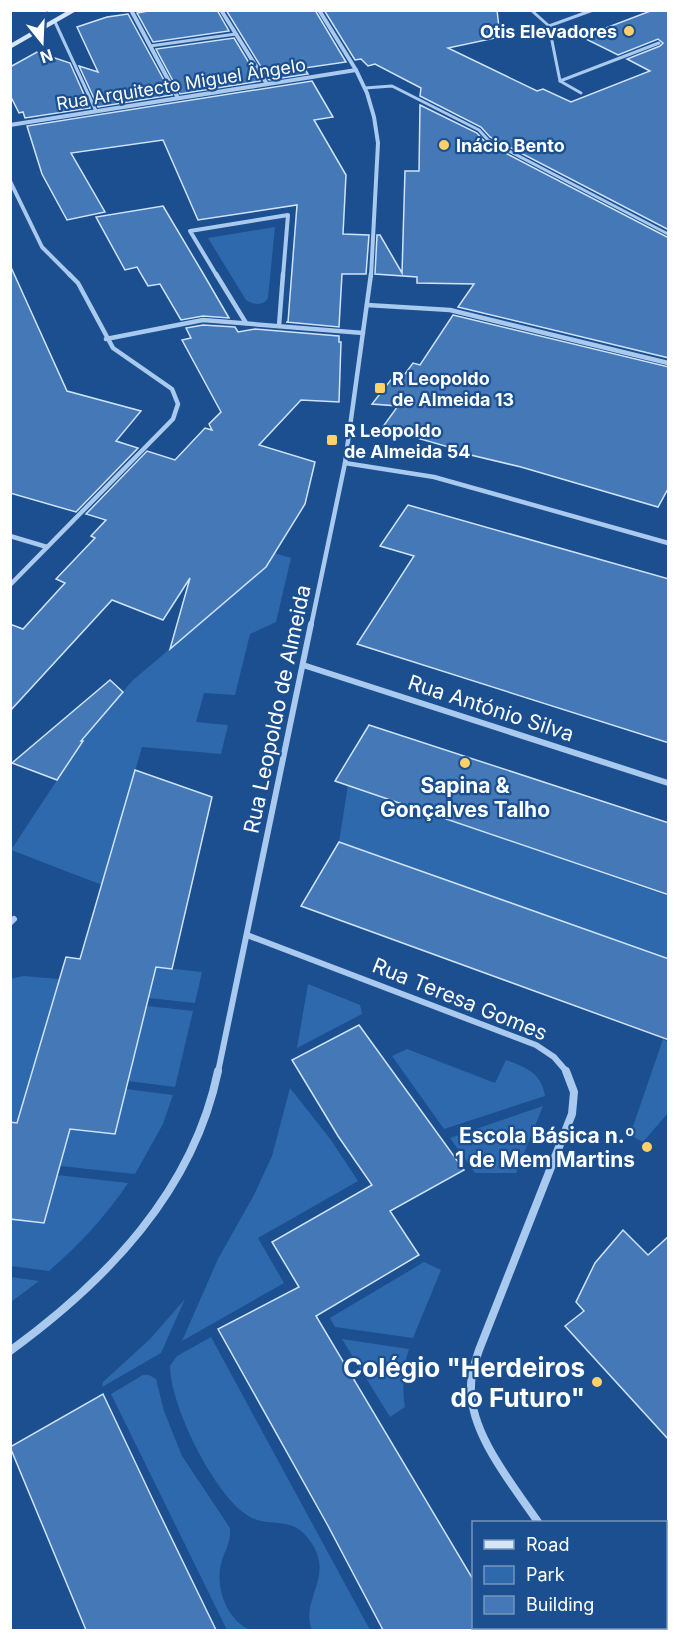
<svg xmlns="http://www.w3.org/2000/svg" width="679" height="1641" font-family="Inter,sans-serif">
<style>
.green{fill:#2e69ad}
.building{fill:#4478b7;stroke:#cfe3fa;stroke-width:1.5}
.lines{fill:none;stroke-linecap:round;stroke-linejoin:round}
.lane{stroke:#a9c9ee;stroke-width:3}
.street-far3{stroke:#a9c9ee;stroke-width:4}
.street-far2{stroke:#a9c9ee;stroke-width:4.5}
.street-far1{stroke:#a9c9ee;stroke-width:6}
.street{stroke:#a9c9ee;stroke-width:8}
.secondary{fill:#d6e6fa;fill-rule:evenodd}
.poi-dot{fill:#ffd166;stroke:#1b4f8f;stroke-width:2}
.labels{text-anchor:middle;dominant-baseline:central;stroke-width:4.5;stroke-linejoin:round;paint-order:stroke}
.far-poi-label{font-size:18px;font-weight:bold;fill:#fff;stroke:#1b4f8f;text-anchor:start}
.far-street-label{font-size:18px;fill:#fff;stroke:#1b4f8f}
.street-label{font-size:21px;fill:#fff;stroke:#1b4f8f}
.poi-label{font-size:21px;font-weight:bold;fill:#fff;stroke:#1b4f8f}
.near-poi-label{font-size:26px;font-weight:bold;fill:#fff;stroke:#1b4f8f;text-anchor:end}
</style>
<rect width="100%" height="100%" fill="#1b4f8f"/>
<!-- green -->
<g class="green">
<path d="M275,227L268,298C263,306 253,305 246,300L208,238Z"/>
<path d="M274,553L291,558L276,622L250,634L235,695L204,693L196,722L228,725L221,754L142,747L102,885L11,850L90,730L132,681L260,572Z"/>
<path d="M348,785L668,896V959L339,842Z"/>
<path d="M156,967L202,972L195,1003L148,998Z"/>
<path d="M23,976L59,979L17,1123L10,1122V979Z"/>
<path d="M308,984L360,1005L362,1014L297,1048Z"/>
<path d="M147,1006L193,1011L175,1087L128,1081Z"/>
<path d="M663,1039L668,1042V1113L643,1142L630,1135Z"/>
<path d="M407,1049L495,1083L506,1060C525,1067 542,1073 545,1096L444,1129L392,1056Z"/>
<path d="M290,1088L331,1140L358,1181L258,1238L284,1283L182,1341L218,1259L254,1195L272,1156Z"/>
<path d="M126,1089L173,1095L163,1124L135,1174L60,1166L70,1129L115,1134Z"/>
<path d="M543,1106L516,1173H475L450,1138Z"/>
<path d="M57,1175L128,1183C106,1216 79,1245 49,1271L11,1266V1219L44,1223Z"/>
<path d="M424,1262L441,1270L413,1338L335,1327L330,1318Z"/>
<path d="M11,1277L39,1281L11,1302Z"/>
<path d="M185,1299L161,1353L102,1387L103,1382L150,1339Z"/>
<path d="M211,1337L370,1630H312C300,1601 332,1579 314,1547C294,1511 270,1531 247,1515C214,1494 170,1405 170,1366L177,1356Z"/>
<path d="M342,1339L409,1349C403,1365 402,1390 405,1407L390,1417Z"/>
<path d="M143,1375H149L156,1379L164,1411L182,1456L230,1528C231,1541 226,1549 222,1560C214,1586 226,1619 250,1630H227L111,1394Z"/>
</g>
<!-- building -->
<g class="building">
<path d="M154,10H217L229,31L153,42L137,13Z"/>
<path d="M226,10H315L346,62L304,68L308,74L269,80Z"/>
<path d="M324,10H497L500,37L448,48L537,91L543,89L571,102L650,71L627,59L660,46L663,43L658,39L618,55L582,37L653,10H669V230L490,137L481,127L420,96L421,88L375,64L368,66L361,59L355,60Z"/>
<path d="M128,14L172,95L98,107L79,66L98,72L77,27L107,17Z"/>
<path d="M234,38L260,81L180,94L156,49Z"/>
<path d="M37,52L70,63L90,108L25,118L23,112L19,113L10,95V67Z"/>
<path d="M312,81L333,117L314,120L346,175L343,234L369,235L366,274H342L339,327L286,322H288L297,205L198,220L163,140L71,153L105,212L67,220L42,174L27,126Z"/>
<path d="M420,105L477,133L486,143L669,238V358L458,307L474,284L417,283V277L375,274L377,235H380L402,273L405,171H419Z"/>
<path d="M163,206L204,275L229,318L203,316L181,320L160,284L148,286L137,267L125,270L96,217Z"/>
<path d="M10,265L67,391L141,411L116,441L138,448L76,512L10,493Z"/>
<path d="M453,315L669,367V487L658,507L521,467L454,451L456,449L382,428L398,406L372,404L397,372L405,374L413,363L420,365Z"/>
<path d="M203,325L235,327L238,332L255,329L339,336V342H341L339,402L301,400L259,445L315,462L305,504L266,567L170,649L190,578L163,620L112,600L10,711V624L23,629L65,583L56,579L95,538L91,536L106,520L86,514L147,451L175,460L205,428L212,430L209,424L221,412L182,340L191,338L186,328Z"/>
<path d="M408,505L669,579V743L357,644L414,556L380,546Z"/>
<path d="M110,680L123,692L81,741H83L57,780L12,763Z"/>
<path d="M369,725L669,823V895L335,781Z"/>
<path d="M135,770L212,797L172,969L156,967L115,1134L70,1129L44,1223L10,1219V1122L17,1123L66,957L80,959Z"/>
<path d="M339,842L669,959V1040L301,906Z"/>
<path d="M359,1025L464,1170L390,1211L419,1255L316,1316L474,1581V1630H383L327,1524L218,1329L299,1287L272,1242L372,1185L338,1136L292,1060Z"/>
<path d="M623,1230L648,1255L669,1236V1440L565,1326L584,1311L576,1302L595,1263Z"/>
<path d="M103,1394L153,1500L216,1630H86L10,1447Z"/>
</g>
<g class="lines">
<!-- lane -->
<g class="lane">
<path d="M531,10L549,26L593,10"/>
<path d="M55,22L96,111"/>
<path d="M549,26L560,81L581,93"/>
<path d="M150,46L236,34"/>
<path d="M560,81L659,43"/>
<path d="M365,88L392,86L479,130L488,140L668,234"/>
</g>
<!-- street-far3 -->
<g class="street-far3">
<path d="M131,10L178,98"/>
<path d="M221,10L267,84"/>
<path d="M319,10L356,70L367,93L374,117L378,143L371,276"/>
<path d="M10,125L356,70"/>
<path d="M10,181L42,247L71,276"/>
<path d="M217,276L190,231L288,215L283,276"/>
</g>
<!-- street-far2 -->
<g class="street-far2">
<path d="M216,274L246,323"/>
<path d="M367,305L450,310L668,363"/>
<path d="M279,326L283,274"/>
<path d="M106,339L203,320L363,333"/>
<path d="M345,463L434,477L668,543"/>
<path d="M10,536L47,547"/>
<path d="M10,585L173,419L178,404L172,389L113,348L78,283L69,274"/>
<path d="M311,626L345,463L371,274"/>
</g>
<!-- street-far1 -->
<g class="street-far1">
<path d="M303,665L668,783"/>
<path d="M10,923L14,919"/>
<path d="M247,935L536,1045L554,1057L567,1072"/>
<path d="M218,1072L311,624"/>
</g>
<!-- street -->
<g class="street">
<path d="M10,1351C106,1281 193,1192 218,1071"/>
<path d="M538,1522C513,1485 469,1433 471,1386C471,1374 475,1362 479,1350L572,1114L574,1092L566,1071"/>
</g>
<!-- secondary -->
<path class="secondary" d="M69,10H78L10,49V44Z"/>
</g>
<!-- markers -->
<g class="poi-dot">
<circle cx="629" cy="31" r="6"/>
<circle cx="444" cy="145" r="6"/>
<rect x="374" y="382" width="12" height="12" rx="3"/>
<rect x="326" y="434" width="12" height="12" rx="3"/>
<circle cx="465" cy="763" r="6"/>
<circle cx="647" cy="1147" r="6"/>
<circle cx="597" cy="1382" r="6"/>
</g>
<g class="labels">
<!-- far-poi labels -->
<g class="far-poi-label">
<text x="617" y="31" text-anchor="end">Otis Elevadores</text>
<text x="456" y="145">Inácio Bento</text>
<text x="392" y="378">R Leopoldo<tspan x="392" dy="21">de Almeida 13</tspan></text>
<text x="344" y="430">R Leopoldo<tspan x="344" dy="21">de Almeida 54</tspan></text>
</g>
<!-- far-street labels -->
<g class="far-street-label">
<text transform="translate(181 84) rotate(-9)">Rua Arquitecto Miguel Ângelo</text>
</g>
<!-- street labels -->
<g class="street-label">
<text transform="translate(491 708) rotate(18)">Rua António Silva</text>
<text transform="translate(277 709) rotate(-78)">Rua Leopoldo de Almeida</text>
<text transform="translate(460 999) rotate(22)">Rua Teresa Gomes</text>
</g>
<!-- poi labels -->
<g class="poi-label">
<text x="465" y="785">Sapina &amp;<tspan x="465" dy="24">Gonçalves Talho</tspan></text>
<text x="635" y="1135" text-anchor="end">Escola Básica n.º<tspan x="635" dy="24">1 de Mem Martins</tspan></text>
</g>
<!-- near-poi labels -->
<g class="near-poi-label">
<text x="585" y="1367">Colégio "Herdeiros<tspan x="585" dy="30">do Futuro"</tspan></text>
</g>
</g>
<!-- border -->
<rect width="679" height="1641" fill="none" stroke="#ffffff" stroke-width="24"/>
<!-- legend -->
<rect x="472" y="1521" width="195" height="108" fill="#1b4f8f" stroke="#7695bc" stroke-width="1.5"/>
<rect x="484" y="1540" width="30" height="9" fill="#d6e6fa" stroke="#7695bc" stroke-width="1.5"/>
<text x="526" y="1551" font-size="18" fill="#ffffff">Road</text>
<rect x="484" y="1566" width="30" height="18" fill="#2e69ad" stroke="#7695bc" stroke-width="1.5"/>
<text x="526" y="1581" font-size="18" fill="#ffffff">Park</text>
<rect x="484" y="1596" width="30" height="18" fill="#4478b7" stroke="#7695bc" stroke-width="1.5"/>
<text x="526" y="1611" font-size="18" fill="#ffffff">Building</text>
<!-- north arrow -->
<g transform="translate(42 42) rotate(162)" stroke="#1b4f8f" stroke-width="4.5" paint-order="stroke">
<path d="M0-4.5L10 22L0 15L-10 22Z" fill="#ffffff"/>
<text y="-9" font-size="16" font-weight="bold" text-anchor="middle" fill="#ffffff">N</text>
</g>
</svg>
